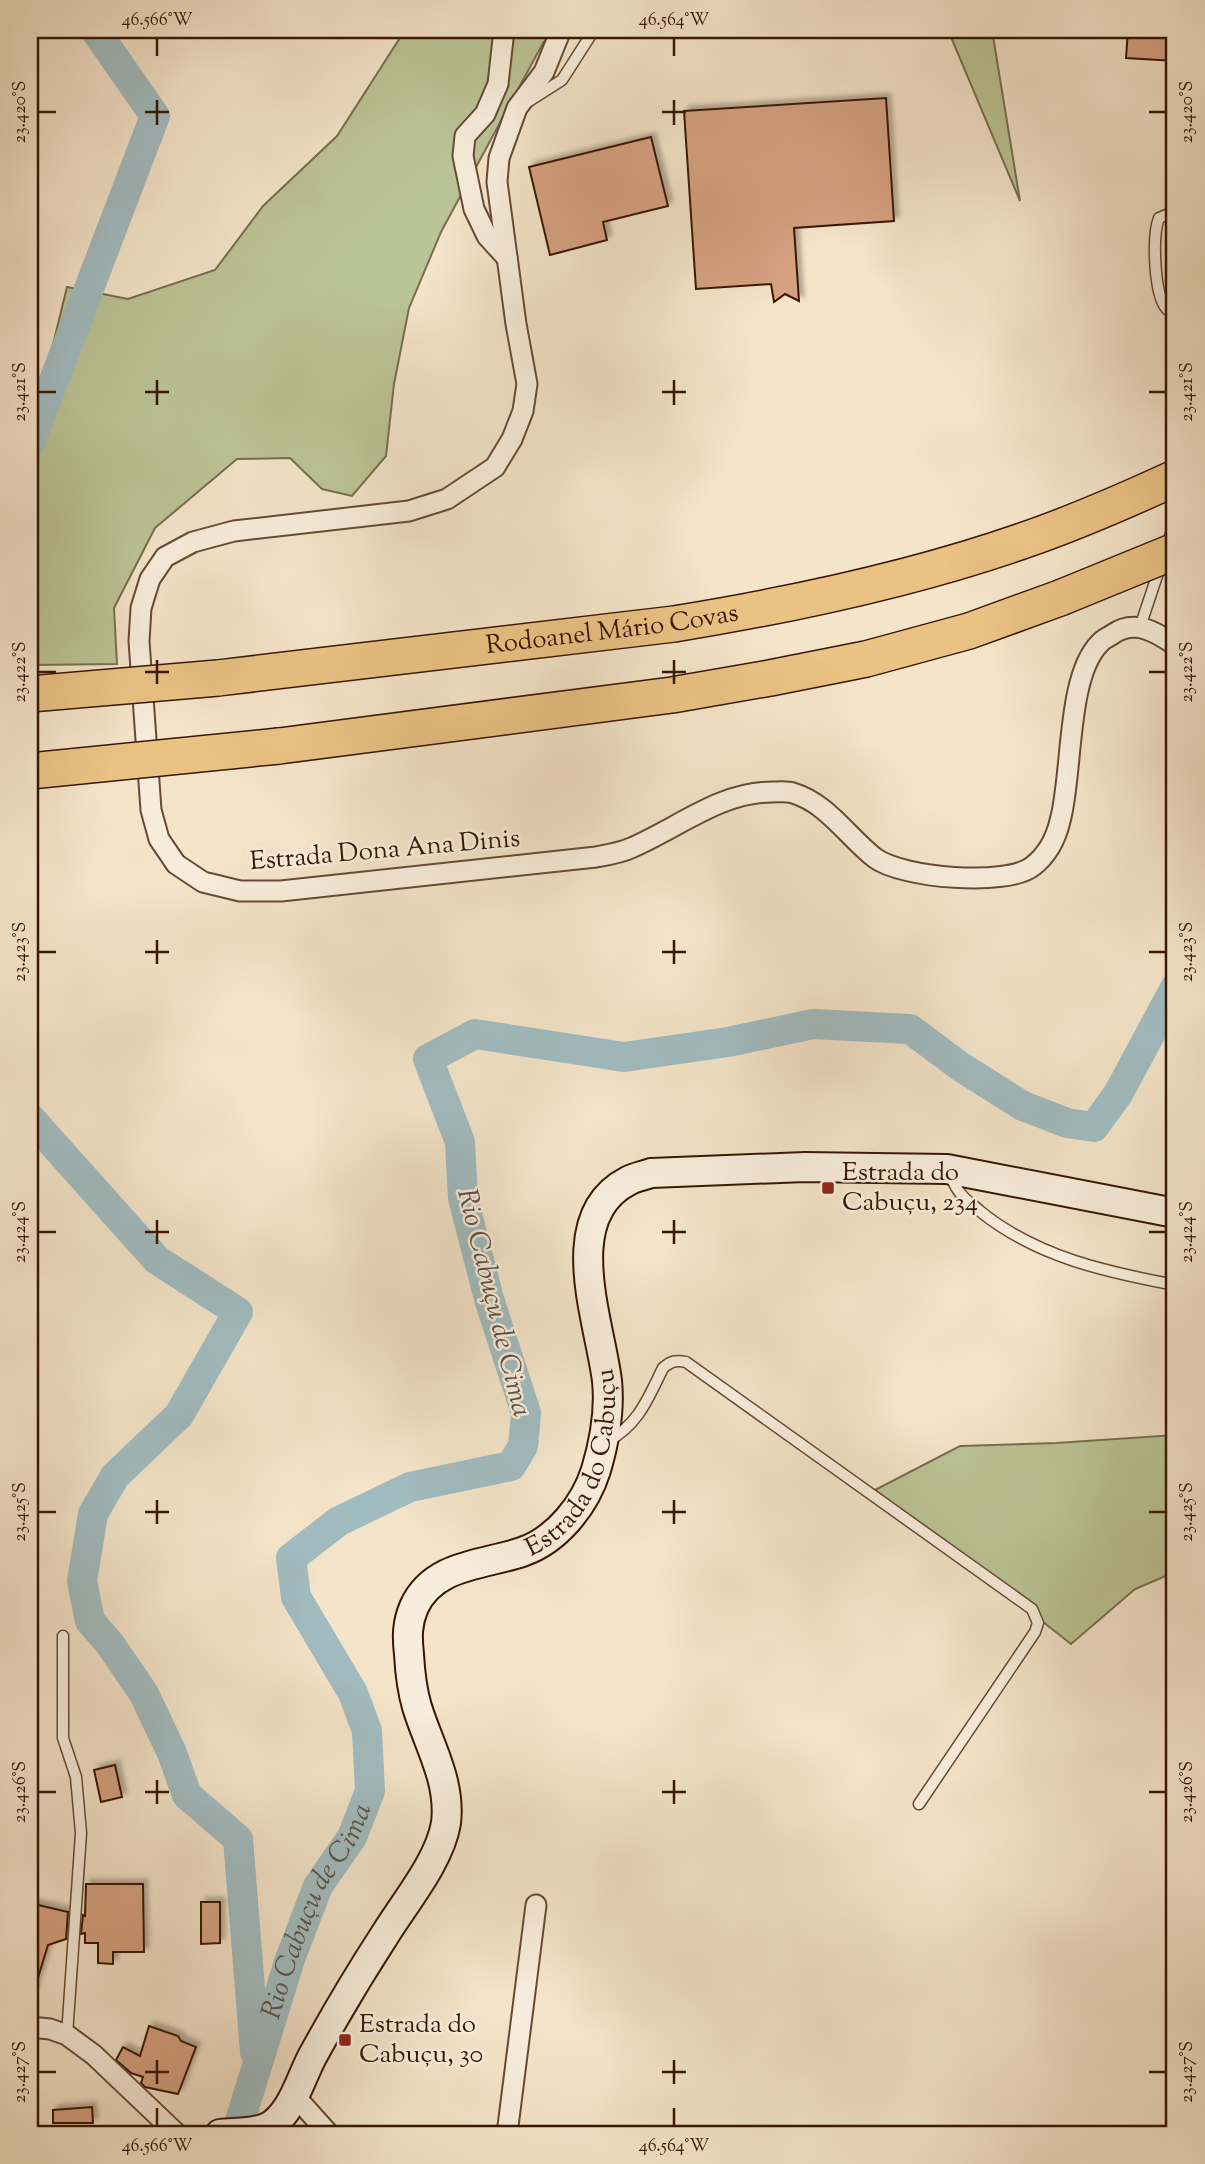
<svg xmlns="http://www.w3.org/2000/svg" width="1205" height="2164" font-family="'Sorts Mill Goudy',serif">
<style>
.green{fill:#bbc497;stroke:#796e4d;stroke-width:2}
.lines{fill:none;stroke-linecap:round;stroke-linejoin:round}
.river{stroke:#a1bcc1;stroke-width:30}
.building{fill:#d6a181;stroke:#371703;stroke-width:2;filter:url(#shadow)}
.service-casing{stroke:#664a34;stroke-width:13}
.minor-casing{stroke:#664a34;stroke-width:23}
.secondary-casing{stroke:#371703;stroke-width:32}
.motorway-casing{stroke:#371703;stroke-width:38}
.service{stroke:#f8eddc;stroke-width:10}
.minor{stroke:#f8eddc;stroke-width:19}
.secondary{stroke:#f8eddc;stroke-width:28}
.motorway{stroke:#eac284;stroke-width:35}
.motorway-bridge-casing{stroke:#371703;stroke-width:38;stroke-linecap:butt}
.motorway-bridge{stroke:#eac284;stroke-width:35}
.ticks{fill:none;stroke:#371703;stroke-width:2.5}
.poi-dot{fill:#8f2418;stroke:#f8eddc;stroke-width:2.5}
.labels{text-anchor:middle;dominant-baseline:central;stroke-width:5;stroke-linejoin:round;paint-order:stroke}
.street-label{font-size:26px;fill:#371703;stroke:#f8eddc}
.poi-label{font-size:26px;fill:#371703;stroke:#f8eddc;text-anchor:start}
.water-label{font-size:28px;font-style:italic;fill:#5c5146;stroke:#f8eddc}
.neatline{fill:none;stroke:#371703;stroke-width:2.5}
.ticks-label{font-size:18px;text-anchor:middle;fill:#371703}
</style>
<defs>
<filter id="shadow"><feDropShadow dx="4.5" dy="-4.5" stdDeviation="2" flood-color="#0004"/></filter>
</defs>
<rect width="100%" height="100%" fill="#f4e4c9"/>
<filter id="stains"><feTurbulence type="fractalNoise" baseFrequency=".00286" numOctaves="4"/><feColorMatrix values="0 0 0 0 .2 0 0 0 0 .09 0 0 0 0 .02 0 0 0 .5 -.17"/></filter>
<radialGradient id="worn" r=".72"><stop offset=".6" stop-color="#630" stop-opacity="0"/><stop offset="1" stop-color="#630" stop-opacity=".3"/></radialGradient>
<!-- green -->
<g class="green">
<path d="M405,30H553L543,43L441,232L409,308L394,384L386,456L352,496L322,489L290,458L237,459L155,528L114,608L117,664L30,665V439L67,287L128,299L215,270L263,206L337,136Z"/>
<path d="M948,30H992L1020,201Z"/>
<path d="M1175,1435V1572L1135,1589L1071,1644L875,1490L960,1446L1056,1443Z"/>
</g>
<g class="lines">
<!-- river -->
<g class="river">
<path d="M30,443L155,116L95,30"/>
<path d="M30,1118L157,1260L238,1312L179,1415L115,1476L93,1514L82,1581L90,1621L110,1644L144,1694L172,1753L187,1795L238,1839L255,2052"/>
<path id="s1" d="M236,2134L290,1959L318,1886L352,1837L370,1791L367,1731L353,1693L296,1597L291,1558L339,1521L410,1487L511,1466L523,1446L526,1413L489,1299L463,1198L460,1142L428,1059L475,1034L624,1057L728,1042L813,1024L910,1029L961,1067L1023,1106L1067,1123L1094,1127L1118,1094L1175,988"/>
</g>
</g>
<!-- building -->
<g class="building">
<path d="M1128,30H1175V61L1126,58Z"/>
<path d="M886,98L894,221L794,228L799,301L785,294L774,302L771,284L696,289L684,111Z"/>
<path d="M651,137L668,206L603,222L607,240L550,255L529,167Z"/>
<path d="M115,1765L122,1797L101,1802L94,1770Z"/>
<path d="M86,1884H143L144,1952H113V1964L98,1963V1943H85V1933L81,1934L83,1915L85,1916Z"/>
<path d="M201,1902H220V1943L201,1944Z"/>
<path d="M30,1903L68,1912L66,1939L48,1945L33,1994H30Z"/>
<path d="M149,2026L178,2036L181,2041L196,2047L178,2094L145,2087L141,2083L143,2077L131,2073L116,2060L123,2047L140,2056Z"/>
<path d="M92,2107L93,2123H53V2110Z"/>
</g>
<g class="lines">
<!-- service casing -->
<g class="service-casing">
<g id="service">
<path d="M529,101L562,80L594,30"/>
<path d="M1175,215L1171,213L1159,218C1152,236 1154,293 1166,308C1167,310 1174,314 1175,315"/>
<path d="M1167,546L1175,521"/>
<path d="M1140,627L1160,567"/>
<path d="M950,1176C954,1182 956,1189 961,1194C966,1201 975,1206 981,1212C1037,1257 1106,1272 1175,1285"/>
<path d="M608,1441C639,1424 648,1398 663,1368C671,1361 676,1360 686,1362L1032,1609L1038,1623L1035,1632L919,1804"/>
<path d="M63,1636V1738L76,1777L81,1833L67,2035"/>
</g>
</g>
<!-- minor casing -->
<g class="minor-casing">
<g id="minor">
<path d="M504,30L498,84L485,114L465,136L463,156L474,209L487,236L507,258"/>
<path d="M561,30L544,72L517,108L499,158L497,182L516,324L527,384L523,411L512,439L495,467L447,499L409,511L234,531L193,542L165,557L150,579L141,608L139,641L151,810L159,839L176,864L203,882L240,891H281L596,857C607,855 620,853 631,848C678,828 720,792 772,792C779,792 787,791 793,793C827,803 848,837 875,858C902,878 1007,887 1033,866C1047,855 1056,838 1060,821C1073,775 1066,676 1100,643C1103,639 1109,637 1113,634C1135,619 1156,632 1175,645"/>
<path d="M30,2027L50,2029L67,2035L94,2055L177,2134"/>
<path d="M294,2095L329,2134"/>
<path d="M507,2134L536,1905"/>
</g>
</g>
<!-- secondary casing -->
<g class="secondary-casing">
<g id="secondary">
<path id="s2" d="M220,2134C235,2132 260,2134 273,2124C293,2109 301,2078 312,2057C335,2015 360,1973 386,1933C406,1901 440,1860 446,1823C451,1781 429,1746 417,1707C412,1690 410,1673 409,1654C407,1637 407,1623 414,1607C433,1564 484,1565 522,1552C557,1540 585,1505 596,1470C604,1443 610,1410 607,1381C600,1322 558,1217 628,1181C635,1177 643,1176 651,1173L805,1167L947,1169L1175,1213"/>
</g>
</g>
<!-- motorway casing -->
<g class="motorway-casing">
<g id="motorway">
<path id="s3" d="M218,678L674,624C791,605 910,580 1022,541C1075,523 1125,501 1175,478"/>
<path d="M279,746L672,695L770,678L866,659L969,631L1060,598"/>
</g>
</g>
<!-- service -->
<use href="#service" class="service"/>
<!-- minor -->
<use href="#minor" class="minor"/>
<!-- secondary -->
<use href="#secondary" class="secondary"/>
<!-- motorway -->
<use href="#motorway" class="motorway"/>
<!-- motorway-bridge casing -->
<g class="motorway-bridge-casing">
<g id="motorway-bridge">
<path d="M1060,598L1175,551"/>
<path d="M30,694L218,678"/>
<path d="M30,771L279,746"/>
</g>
</g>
<!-- motorway-bridge -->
<use href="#motorway-bridge" class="motorway-bridge"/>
</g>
<!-- ticks -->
<path class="ticks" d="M157,38V56M674,38V56M157,100V125M674,100V125M38,112H56M145,112H169M662,112H686M1149,112H1166M157,380V405M674,380V405M38,392H56M145,392H169M662,392H686M1149,392H1166M157,660V684M674,660V684M38,672H56M145,672H169M662,672H686M1149,672H1166M157,940V964M674,940V964M38,952H56M145,952H169M662,952H686M1149,952H1166M157,1220V1244M674,1220V1244M38,1232H56M145,1232H169M662,1232H686M1149,1232H1166M157,1500V1524M674,1500V1524M38,1512H56M145,1512H169M662,1512H686M1149,1512H1166M157,1780V1804M674,1780V1804M38,1792H56M145,1792H169M662,1792H686M1149,1792H1166M157,2060V2084M674,2060V2084M38,2072H56M145,2072H169M662,2072H686M1149,2072H1166M157,2108V2126M674,2108V2126"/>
<!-- markers -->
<g class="poi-dot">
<rect x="821" y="1181" width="14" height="14" rx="3.5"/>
<rect x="338" y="2033" width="14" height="14" rx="3.5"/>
</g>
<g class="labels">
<!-- street labels -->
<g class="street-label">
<text stroke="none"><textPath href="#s3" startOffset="397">Rodoanel Mário Covas</textPath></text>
<text transform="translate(385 851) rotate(-5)">Estrada Dona Ana Dinis</text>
<text stroke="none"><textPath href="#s2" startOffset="863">Estrada do Cabuçu</textPath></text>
</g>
<!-- poi labels -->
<g class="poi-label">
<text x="842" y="1173">Estrada do<tspan x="842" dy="30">Cabuçu, 234</tspan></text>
<text x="359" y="2025">Estrada do<tspan x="359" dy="30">Cabuçu, 30</tspan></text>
</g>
<!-- water labels -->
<g class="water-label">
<text transform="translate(493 1303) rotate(76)">Rio Cabuçu de Cima</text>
<text stroke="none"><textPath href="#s1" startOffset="238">Rio Cabuçu de Cima</textPath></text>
</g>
</g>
<!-- margin -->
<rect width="1205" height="2164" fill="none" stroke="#f4e4c9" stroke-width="77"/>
<rect x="38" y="38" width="1128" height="2088" class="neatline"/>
<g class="ticks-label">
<text x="157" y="25">46.566°W</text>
<text x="674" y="25">46.564°W</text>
<text transform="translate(19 112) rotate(-90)" y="6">23.420°S</text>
<text transform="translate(1186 112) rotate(-90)" y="6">23.420°S</text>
<text transform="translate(19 392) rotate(-90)" y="6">23.421°S</text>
<text transform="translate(1186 392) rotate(-90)" y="6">23.421°S</text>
<text transform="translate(19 672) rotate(-90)" y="6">23.422°S</text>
<text transform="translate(1186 672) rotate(-90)" y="6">23.422°S</text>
<text transform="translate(19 952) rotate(-90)" y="6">23.423°S</text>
<text transform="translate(1186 952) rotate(-90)" y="6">23.423°S</text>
<text transform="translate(19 1232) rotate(-90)" y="6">23.424°S</text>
<text transform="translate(1186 1232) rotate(-90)" y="6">23.424°S</text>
<text transform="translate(19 1512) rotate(-90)" y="6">23.425°S</text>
<text transform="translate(1186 1512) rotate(-90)" y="6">23.425°S</text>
<text transform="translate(19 1792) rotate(-90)" y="6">23.426°S</text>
<text transform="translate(1186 1792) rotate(-90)" y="6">23.426°S</text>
<text transform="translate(19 2072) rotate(-90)" y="6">23.427°S</text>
<text transform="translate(1186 2072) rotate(-90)" y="6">23.427°S</text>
<text x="157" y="2151">46.566°W</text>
<text x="674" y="2151">46.564°W</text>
</g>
<rect width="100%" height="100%" filter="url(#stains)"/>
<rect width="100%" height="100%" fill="url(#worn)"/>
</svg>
